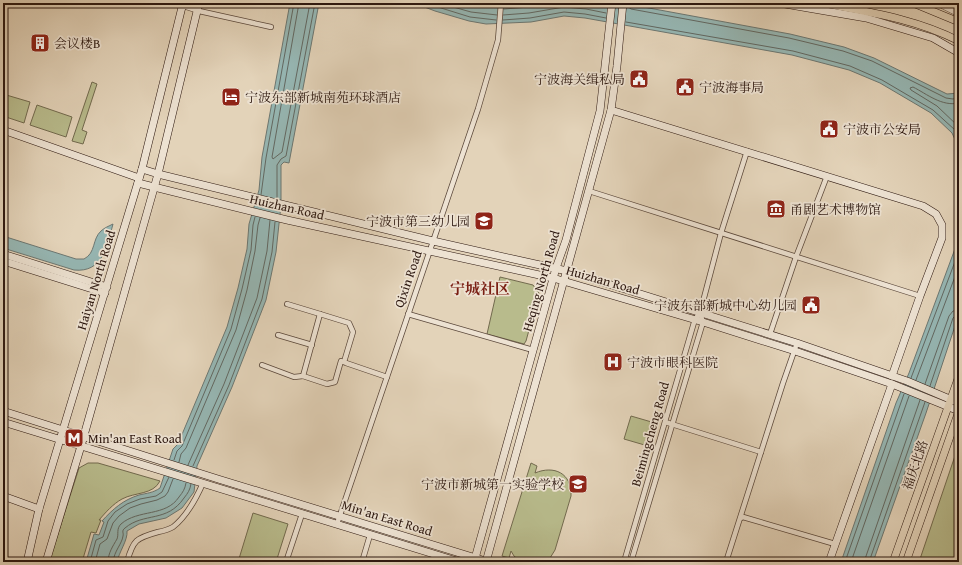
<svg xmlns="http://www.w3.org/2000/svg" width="962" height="565" font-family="'Gentium Book Plus','Noto Serif SC',serif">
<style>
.green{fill:#b8bb8c;stroke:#726a4e}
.water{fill:#96b7b4;stroke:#6c7772}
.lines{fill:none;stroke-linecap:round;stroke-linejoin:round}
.shore{stroke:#626862;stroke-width:1}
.street-casing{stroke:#5a473a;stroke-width:6}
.secondary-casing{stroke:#2d1810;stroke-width:8}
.primary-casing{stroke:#2d1810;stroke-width:8}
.street{stroke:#ede2d2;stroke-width:4.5}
.secondary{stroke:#ede2d2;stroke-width:7}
.primary{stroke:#e3d3b9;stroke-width:7}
.labels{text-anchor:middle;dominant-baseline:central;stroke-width:3.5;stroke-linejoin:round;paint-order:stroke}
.poi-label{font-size:13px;fill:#2d1810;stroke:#ede2d2;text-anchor:start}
.street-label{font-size:13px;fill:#2d1810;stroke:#ede2d2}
.quarter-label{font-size:15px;font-weight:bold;fill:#7a1f14;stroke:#ede2d2}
</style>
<rect width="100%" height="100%" fill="#e3d3b9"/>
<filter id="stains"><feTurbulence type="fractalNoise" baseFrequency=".005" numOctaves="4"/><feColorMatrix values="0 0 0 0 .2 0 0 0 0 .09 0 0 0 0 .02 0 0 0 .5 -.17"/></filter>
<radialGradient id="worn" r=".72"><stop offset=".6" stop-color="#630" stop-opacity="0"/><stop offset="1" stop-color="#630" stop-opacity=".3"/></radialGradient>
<!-- green -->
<g class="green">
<path d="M92,82L97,84L82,130L87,132L83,144L72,141Z"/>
<path d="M3,94L30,102L24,123L3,116Z"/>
<path d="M37,105L72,117L66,137L30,125Z"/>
<path d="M500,277L533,285L539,293L526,341L524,344L487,334Z"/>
<path d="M631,416L655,423L648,446L624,439Z"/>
<path d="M959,444V562H919Z"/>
<path d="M88,463H98L160,481C153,495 135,492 122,499C113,504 106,512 99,520H101L96,533L91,532L82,562H49L79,468Z"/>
<path d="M531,463L537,466L535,473C554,465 572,473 571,496L555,550L550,558L545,562H521L514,556L511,551L509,558L502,556Z"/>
<path d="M253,513L288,524L276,562H238Z"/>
</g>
<!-- water -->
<g class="water">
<path d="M290,3H319L289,163L284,162L281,165V205L276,252L266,300L232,387L197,466L194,492L182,508L166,518L139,524L127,531C128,540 119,552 117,562H86L94,534L99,535L104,522L102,521C113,509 123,500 139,495C147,493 153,493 160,488L173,449L178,444L227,327L238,288L247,249L249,224L259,190L262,157Z"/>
<path d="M414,3H620L638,6L790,34L844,47L874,58L947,94L959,93V148L952,133L931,113L880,83L849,70L792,55L585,18L564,16L531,22L486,24L469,21L435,11Z"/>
<path d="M113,224C107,246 103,273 74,270L3,248V236L76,259H84C96,253 92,239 101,231C104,228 109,226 113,224Z"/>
<path d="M959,238V314L926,413L873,562H841L896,403L909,373Z"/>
</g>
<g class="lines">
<!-- shore -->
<g class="shore">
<path d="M299,3L272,157L273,159L282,152L310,3"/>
<path d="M425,3L470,17L496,20"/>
<path d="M439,3L471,12L497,15"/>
<path d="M627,6L631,9L789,38L843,51L872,61L946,98L953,99L959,97"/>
<path d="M504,9L529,7L549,3"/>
<path d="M503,15L529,13L564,7L586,9L606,13"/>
<path d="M503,20L530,18L564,12L585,14L606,18"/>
<path d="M626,22L793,51L850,66L882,80L933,110L955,130L959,139"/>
<path d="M959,103C942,107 927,94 913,87L910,88L911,90L937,106L959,127"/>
<path d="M261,195L266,158L294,3"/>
<path d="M277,198V165L281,159L286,156L315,3"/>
<path d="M911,378L959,251"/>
<path d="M916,380L959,266"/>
<path d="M925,384L949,316L953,311L959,310"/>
<path d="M930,386L953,318L956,315H959"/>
<path d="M174,460L177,451L182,446L231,329L242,289L251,250L253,225L255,217"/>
<path d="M179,462L181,454L186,448L236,330L247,290L255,251L258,225L260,218"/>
<path d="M188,465L224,384L257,298L267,251L270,220"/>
<path d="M193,466L229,385L262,299L272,252L275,222"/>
<path d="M90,562L96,540L103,537L108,521L115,512L127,504L140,499L156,496L162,492L169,477"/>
<path d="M95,562L100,544L107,539L113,523L119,516L130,508L141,504L157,500L165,496L168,492L173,479"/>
<path d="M108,562C108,553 113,546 117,539C119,534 116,529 121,524C138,509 166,517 179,497C183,492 185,489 186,483"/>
<path d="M113,562C114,551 122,544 123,536C124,533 121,531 125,528C144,512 167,523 184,498C188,493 190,490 191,484"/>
<path d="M845,562L904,394"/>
<path d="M851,562L909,396"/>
<path d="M864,562L920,400"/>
<path d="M869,562L925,402"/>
</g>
<!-- street casing -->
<g class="street-casing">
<g id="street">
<path d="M174,3L199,11L271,27"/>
<path d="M589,191L920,296"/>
<path d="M287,304L320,314"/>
<path d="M408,314L533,350"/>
<path d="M770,334L796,257L827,176"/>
<path d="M278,335L312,345"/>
<path d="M344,362L353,332L349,323L320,314L303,376L327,384L335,382L341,361L346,363L387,377"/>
<path d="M262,365L294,377L303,376"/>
<path d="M665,422L761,452"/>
<path d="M741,518L743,517L835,544"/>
<path d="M337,524L478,109L498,40L501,3"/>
<path d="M127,562C133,540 136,538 158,532C163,531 168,530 173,527C187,516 196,499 203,483"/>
<path d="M286,562L302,514"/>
<path d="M362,562L370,535"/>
<path d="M624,562L695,319L700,313L721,233L747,151"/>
<path d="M631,562L703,322L700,313"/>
<path d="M726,562L783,383L797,343"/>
</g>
</g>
<!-- secondary casing -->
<g class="secondary-casing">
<g id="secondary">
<path d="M779,3L866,18L933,38L959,53"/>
<path d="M939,3L959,13"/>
<path d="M611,110L923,206L936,214L942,225V238L920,296L892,376"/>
<path d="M3,130L139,178"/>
<path d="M142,169L158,174L433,241L567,271L797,343L907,381L959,403"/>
<path d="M138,183L287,220L553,278L703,322L795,351L892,384L959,411"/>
<path d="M3,254L107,287"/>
<path d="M3,261L105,293"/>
<path d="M3,411L218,479L489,562"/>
<path d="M3,422L460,562"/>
<path d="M3,496L39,509"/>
<path d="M27,562L39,509L142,169L183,3"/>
<path d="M46,562L81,446L158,174L199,3"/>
<path d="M474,562L556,268L566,240L600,111L612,3"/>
<path d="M486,562L611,110L617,66L623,3"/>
<path d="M829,562L892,384"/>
</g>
</g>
<!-- primary casing -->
<g class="primary-casing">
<g id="primary">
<path d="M822,3C869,12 916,19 959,41"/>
<path d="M913,3L959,22"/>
<path d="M893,562L959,376"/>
<path d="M906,562L959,411"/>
</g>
</g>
<!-- street -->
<use href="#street" class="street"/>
<!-- secondary -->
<use href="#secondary" class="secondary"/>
<!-- primary -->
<use href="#primary" class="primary"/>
</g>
<!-- icons -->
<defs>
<g id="building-square" transform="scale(1)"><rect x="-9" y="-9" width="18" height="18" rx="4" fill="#8f2418" stroke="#ede2d2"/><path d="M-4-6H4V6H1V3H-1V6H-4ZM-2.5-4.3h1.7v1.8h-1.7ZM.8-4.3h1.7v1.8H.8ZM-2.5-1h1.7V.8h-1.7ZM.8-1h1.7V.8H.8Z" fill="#fff"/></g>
<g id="civic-square" transform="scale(1)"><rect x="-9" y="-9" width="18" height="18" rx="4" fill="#8f2418" stroke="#ede2d2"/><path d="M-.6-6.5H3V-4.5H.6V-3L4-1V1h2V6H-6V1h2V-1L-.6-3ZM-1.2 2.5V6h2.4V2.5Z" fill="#fff"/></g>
<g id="hotel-square" transform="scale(1)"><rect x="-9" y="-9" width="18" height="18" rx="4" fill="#8f2418" stroke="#ede2d2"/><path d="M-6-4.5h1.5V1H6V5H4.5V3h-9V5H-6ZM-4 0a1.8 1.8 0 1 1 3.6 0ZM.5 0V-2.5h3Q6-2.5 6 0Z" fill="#fff"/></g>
<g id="museum-square" transform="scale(1)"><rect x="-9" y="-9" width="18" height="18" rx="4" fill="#8f2418" stroke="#ede2d2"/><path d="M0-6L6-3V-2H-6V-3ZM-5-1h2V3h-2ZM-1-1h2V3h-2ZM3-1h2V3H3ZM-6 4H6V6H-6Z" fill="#fff"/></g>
<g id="school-square" transform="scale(1)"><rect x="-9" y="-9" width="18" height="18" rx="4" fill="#8f2418" stroke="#ede2d2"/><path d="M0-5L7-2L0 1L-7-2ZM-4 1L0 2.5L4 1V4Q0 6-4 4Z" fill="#fff"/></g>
<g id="hospital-square" transform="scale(1)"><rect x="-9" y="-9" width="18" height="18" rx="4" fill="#8f2418" stroke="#ede2d2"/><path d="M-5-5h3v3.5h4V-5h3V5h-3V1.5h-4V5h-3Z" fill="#fff"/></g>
<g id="metro-square" transform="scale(1)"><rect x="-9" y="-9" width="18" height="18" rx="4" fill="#8f2418" stroke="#ede2d2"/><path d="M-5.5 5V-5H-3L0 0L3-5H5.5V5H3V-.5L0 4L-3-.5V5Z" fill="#fff"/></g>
</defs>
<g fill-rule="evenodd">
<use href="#building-square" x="40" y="43"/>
<use href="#civic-square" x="639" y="79"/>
<use href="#civic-square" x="685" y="87"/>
<use href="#hotel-square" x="231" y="97"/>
<use href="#civic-square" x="829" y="129"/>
<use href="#museum-square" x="776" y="209"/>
<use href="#school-square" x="484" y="221"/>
<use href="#civic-square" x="811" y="305"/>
<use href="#hospital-square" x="613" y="362"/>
<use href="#metro-square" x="74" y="438"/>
<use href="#school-square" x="578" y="484"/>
</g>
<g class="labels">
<!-- poi labels -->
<g class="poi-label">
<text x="54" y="43">会议楼B</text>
<text x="625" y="79" text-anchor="end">宁波海关缉私局</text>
<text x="699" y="87">宁波海事局</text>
<text x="245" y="97">宁波东部新城南苑环球酒店</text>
<text x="843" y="129">宁波市公安局</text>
<text x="790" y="209">甬剧艺术博物馆</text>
<text x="470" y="221" text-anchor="end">宁波市第三幼儿园</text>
<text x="797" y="305" text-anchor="end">宁波东部新城中心幼儿园</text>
<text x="627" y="362">宁波市眼科医院</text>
<text x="88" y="438">Min'an East Road</text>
<text x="564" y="484" text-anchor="end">宁波市新城第一实验学校</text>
</g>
<!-- street labels -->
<g class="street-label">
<text transform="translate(287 207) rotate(13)">Huizhan Road</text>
<text transform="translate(408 279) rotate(-71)">Qixin Road</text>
<text transform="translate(96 280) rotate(-73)">Haiyan North Road</text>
<text transform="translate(603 280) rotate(16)">Huizhan Road</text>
<text transform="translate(541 281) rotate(-74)">Heqing North Road</text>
<text transform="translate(650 434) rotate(-74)">Beimingcheng Road</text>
<text transform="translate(915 465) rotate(-71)">福庆北路</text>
<text transform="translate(387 518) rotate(17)">Min'an East Road</text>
</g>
<!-- quarter labels -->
<g class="quarter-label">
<text x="480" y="288">宁城社区</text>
</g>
</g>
<!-- margin -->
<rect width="962" height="565" fill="none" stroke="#e3d3b9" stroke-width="16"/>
<rect x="4" y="4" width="954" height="557" fill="none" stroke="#2d1810" stroke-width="2"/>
<rect x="8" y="8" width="946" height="549" fill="none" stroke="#2d1810"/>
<rect width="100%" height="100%" filter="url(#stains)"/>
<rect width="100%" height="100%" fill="url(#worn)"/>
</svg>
